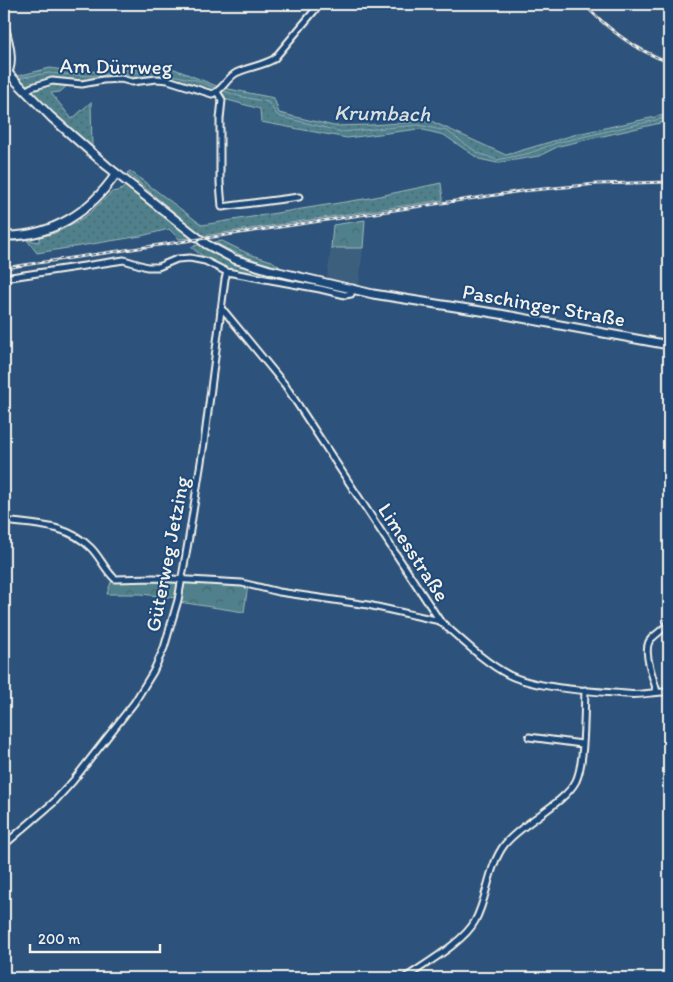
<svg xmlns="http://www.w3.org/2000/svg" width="673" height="982" font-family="Itim,sans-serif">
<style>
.built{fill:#3e5e7e}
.grass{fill:url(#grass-dots);stroke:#a2b8ba}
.forest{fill:url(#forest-crowns);stroke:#a2b8ba}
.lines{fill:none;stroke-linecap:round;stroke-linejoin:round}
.stream{stroke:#8ea9c0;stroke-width:1}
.street-casing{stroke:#f4f1e8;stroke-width:9}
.secondary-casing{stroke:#f4f1e8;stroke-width:11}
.street{stroke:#1f4a7a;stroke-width:5}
.secondary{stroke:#1f4a7a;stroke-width:7}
.rail-casing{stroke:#f4f1e8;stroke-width:3}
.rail{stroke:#1f4a7a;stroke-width:1;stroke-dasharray:4;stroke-linecap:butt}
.labels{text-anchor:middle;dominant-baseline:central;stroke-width:4;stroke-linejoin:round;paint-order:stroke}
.street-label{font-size:21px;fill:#f4f1e8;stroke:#1f4a7a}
.water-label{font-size:22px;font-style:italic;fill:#dadfde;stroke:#1f4a7a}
</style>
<defs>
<pattern id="grass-dots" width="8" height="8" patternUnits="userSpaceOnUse" patternTransform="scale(1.25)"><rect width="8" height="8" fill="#4f808b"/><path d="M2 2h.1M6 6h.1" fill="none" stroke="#4c676c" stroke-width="1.8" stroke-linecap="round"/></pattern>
<pattern id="forest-crowns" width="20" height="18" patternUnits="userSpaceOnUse" patternTransform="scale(1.25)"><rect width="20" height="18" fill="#4f808b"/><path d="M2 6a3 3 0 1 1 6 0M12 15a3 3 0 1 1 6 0" fill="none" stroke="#4c676c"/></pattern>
</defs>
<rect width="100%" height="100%" fill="#2d537c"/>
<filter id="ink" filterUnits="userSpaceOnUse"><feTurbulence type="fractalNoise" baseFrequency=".02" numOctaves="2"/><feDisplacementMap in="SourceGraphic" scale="10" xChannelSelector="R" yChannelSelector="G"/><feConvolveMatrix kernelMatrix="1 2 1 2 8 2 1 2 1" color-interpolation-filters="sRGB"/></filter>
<g filter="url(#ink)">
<!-- built -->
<g class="built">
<path d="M581,4H587L614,30L631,41L647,50L669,59V64L655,59L625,43L605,28Z"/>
<path d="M331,248H363L359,284L327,278Z"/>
</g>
<!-- grass -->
<g class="grass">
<path d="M50,68L77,72L172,68L219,87L274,98L279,113L334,126L370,125L431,121L506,155L577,134L669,114V121L559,146L539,156L497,163L479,159L444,135L419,129L347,138L261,122L260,109L224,99V95L157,75L132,78L121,77L81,80L56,79L45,80L27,86L18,76Z"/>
<path d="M51,83L69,84L60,92L51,93L72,119L91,102L92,147L68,127L31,91L32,89Z"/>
<path d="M130,171L202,225L370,198L441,183L443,200L203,236L127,173Z"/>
<path d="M125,186L192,238L179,239L169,229L141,236L37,253L27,240L39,242V237L55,233L77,222L90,213L112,192L121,190Z"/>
<path d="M222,241L249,254L272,261L280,267C257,262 235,254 214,242Z"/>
<path d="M201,244C227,262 254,271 285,277L284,281C251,275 217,270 191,247Z"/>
</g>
<!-- forest -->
<g class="forest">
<path d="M365,220L363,248H331L333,225Z"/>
<path d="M149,579L176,582L178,584L177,598L141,594H107L111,582Z"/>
<path d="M186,580L248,585L244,612L179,602L183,582Z"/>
</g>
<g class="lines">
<!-- stream -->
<g class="stream">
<path d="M17,78L49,73L90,76L153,71L196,80L217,89"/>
<path d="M4,81L10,80"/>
<path d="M221,90L238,96L268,102L278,116L342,132L418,125L447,131L478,153L497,160L530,153L556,143L669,117"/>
</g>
<!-- street casing -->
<g class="street-casing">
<g id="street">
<path d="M4,23C8,37 16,60 8,74"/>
<path d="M668,57H669"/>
<path d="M25,91L32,87L52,81L82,84L103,80L121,79L132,82L157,79L168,80L212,94C222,91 226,79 236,73C248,67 262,66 274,59L320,4"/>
<path d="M217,92L222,100L220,119V183L222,207L299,197"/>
<path d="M4,278L124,260L147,267H158L177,259L190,258L205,261L227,272L320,289L345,295L351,294L353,288"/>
<path d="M221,309L225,312L285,385L440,621C462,640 484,662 509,675C538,689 594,691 626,694C641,696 655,691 669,692"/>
<path d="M4,521C35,525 68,524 91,548C100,557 105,570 115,579L154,578L242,583L279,592L368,605L440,621"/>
<path d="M657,692C654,679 641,649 651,639C657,633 664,629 669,623"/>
<path d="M529,737L582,744"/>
<path d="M4,845L54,802L73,781L134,703L153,672L164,648L178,600L189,537L204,443L225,279L227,272"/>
<path d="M405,978C425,964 464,942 475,921C488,897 488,866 505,844C523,822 564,804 576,781C585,762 584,713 585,690"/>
</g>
</g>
<!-- secondary casing -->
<g class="secondary-casing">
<g id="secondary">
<path d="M4,69L51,117L107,166L206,244L234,259L270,270L373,294L500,314L669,345"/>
<path d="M4,236C52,237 90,212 116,174"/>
</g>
</g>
<!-- street -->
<use href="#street" class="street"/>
<!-- secondary -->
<use href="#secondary" class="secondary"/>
<!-- rail casing -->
<g class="rail-casing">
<g id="rail">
<path d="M584,4C609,30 635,50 669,62"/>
<path d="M4,268L522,191L597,184L669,182"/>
</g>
</g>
<!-- rail -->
<use href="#rail" class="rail"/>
</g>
</g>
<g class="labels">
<!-- street labels -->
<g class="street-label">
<text transform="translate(116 66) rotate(1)">Am Dürrweg</text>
<text transform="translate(544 305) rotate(10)">Paschinger Straße</text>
<text transform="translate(414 552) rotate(57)">Limesstraße</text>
<text transform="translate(167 554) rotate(-79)">Güterweg Jetzing</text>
</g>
<!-- water labels -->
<g class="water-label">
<text transform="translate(382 113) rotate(1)">Krumbach</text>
</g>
</g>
<!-- margin -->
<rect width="673" height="982" fill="none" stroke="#1f4a7a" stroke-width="20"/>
<rect x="10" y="10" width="653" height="962" fill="none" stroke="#f4f1e8" stroke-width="2" filter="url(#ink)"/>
<!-- scale -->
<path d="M30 944v8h130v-8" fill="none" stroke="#f4f1e8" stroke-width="2.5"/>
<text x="38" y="944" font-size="15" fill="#f4f1e8" stroke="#1f4a7a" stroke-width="4" paint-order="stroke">200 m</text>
</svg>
